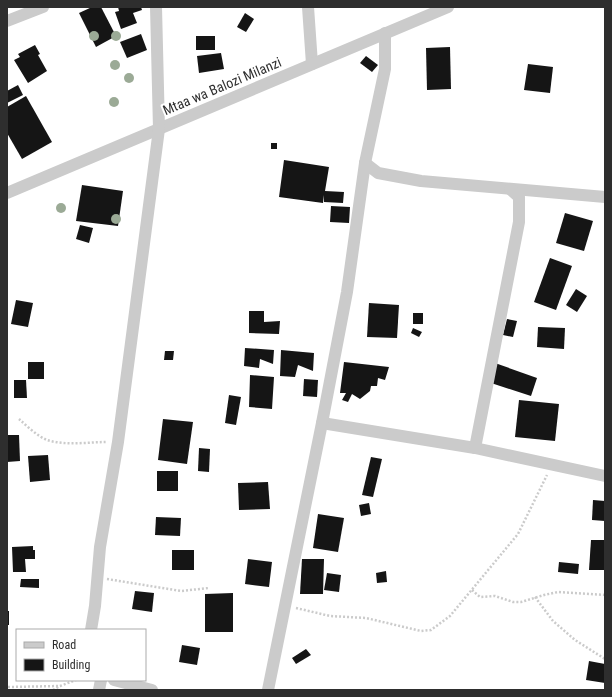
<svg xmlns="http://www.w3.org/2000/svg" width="612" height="697" font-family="'Roboto Condensed',sans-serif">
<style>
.building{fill:#151515}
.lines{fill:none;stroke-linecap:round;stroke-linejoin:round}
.path{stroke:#cbcbcb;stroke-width:2.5;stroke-dasharray:2 2;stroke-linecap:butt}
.minor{stroke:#cbcbcb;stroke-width:12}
.tree{fill:#9baa96}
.labels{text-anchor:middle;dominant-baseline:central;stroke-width:4;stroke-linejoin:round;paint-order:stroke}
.street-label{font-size:14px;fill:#2e2e2e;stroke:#fff}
</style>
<rect width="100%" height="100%" fill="#fff"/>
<!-- building -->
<g class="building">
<path d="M92,7H101L116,36L96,47L79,13Z"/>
<path d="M118,7H141L142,10L133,13L137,23L121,29L115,12L119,11Z"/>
<path d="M245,13L254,19L246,32L237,27Z"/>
<path d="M141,34L147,50L127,58L120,42Z"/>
<rect x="196" y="36" width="19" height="14"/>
<path d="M35,45L40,54L38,55L47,71L28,83L14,60L20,57L18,54Z"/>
<path d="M450,47L451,89L427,90L426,48Z"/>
<path d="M221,53L224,69L199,73L197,56Z"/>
<path d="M366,56L378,65L372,72L360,63Z"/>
<path d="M528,64L553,67L550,93L524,90Z"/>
<path d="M18,85L23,95L7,103V91Z"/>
<path d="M26,96L52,142L22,159L7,133V107Z"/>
<rect x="271" y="143" width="6" height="6"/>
<path d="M284,160L329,167L325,191L344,192L343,203L324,202V195L323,203L279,197Z"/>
<path d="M82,185L123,191L118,226L76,221Z"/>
<path d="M331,206L350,207L349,223L330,222Z"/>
<path d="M565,213L593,221L584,251L556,243Z"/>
<path d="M80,225L93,228L89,243L76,239Z"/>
<path d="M550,258L572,266L556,310L534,302Z"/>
<path d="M576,289L587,296L577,312L566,305Z"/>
<path d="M16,300L33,303L28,327L11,324Z"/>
<path d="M369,303L399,305L397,338L367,337Z"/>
<path d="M249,311H264V322L280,321L279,334L249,333Z"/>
<rect x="413" y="313" width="10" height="11"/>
<path d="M507,319L517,321L513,337L503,335Z"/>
<path d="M538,327L565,328L564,349L537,347Z"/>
<path d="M413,328L422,332L419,337L411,333Z"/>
<path d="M245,348L274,350L273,364L260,359L259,368L244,366Z"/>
<path d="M281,350L314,353L313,371L298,365L295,377L280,376Z"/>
<path d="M165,351H174L173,360H164Z"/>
<rect x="28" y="362" width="16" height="17"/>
<path d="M344,362L389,367L385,380L378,378L377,386H371L370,391L360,399L352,394L348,402L342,400L346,393H340Z"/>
<path d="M495,363L537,378L531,396L488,382Z"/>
<path d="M250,375L274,377L272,409L249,407Z"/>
<path d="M304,379L318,380L317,397L303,396Z"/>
<path d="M14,380H26L27,398H14Z"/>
<path d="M229,395L241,397L236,425L225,423Z"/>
<path d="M519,400L559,404L555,441L515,437Z"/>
<path d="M163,419L193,422L187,464L158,460Z"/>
<path d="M7,435H19L20,461L7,462Z"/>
<path d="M199,448L210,449L209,472L198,471Z"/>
<path d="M48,455L50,480L30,482L28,456Z"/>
<path d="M371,457L382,459L373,497L362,495Z"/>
<rect x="157" y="471" width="21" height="20"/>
<path d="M268,482L270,509L239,510L238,483Z"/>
<path d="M593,500L605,501V521L592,520Z"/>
<path d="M369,503L371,514L361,516L359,505Z"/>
<path d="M318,514L344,518L338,552L313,548Z"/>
<path d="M156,517L181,518L180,536L155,535Z"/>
<path d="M591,540H605V570H589Z"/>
<path d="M33,546V550H35V559H25L26,572H13L12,547Z"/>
<rect x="172" y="550" width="22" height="20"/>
<path d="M248,559L272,562L269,587L245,584Z"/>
<path d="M302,559H324L323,594H300Z"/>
<path d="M559,562L579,564L578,574L558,572Z"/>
<path d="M386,571L387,582L377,583L376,573Z"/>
<path d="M327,573L341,575L339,592L324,590Z"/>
<path d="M21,579H39V588L20,587Z"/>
<path d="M135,591L154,593L152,612L132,609Z"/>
<path d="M233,593V632H205V594Z"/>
<rect x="7" y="611" width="2" height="14"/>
<path d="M182,645L200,648L197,665L179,662Z"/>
<path d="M306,649L311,655L296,664L292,658Z"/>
<path d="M589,661L605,664V683L586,680Z"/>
</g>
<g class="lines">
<!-- path -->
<g class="path">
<path d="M19,419C27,426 37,436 47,440C66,446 88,442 107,442"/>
<path d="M107,579L181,591L209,588"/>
<path d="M472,590L480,597L495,596L513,602H521L544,595L558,592L605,595"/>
<path d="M535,597L553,621L575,640L605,659"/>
<path d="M296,608L330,616L366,618L421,631L431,630L450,616L518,534L547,475"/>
<path d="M8,687L60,686L76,680"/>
<path d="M53,690L60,686"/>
</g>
<!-- minor -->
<g class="minor">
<path d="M308,7L312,64"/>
<path d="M7,21L43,7"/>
<path d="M365,163L378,173L421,181L605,197"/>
<path d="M7,193L448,7"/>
<path d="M322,423L475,448L605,476"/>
<path d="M475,448L519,222V197L510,189"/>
<path d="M91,630L95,606L100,547L118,442L159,129L156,7"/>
<path d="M114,680L152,690"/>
<path d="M99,690L101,680"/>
<path d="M268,690L322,423L347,292L365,163L385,69V33"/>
</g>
</g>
<!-- trees -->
<g class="tree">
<circle cx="94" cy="36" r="5"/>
<circle cx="116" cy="36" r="5"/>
<circle cx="115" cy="65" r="5"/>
<circle cx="129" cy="78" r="5"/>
<circle cx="114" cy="102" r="5"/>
<circle cx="61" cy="208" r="5"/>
<circle cx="116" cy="219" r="5"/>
</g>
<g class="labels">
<!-- street labels -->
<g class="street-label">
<text transform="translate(222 86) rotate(-23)">Mtaa wa Balozi Milanzi</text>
</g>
</g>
<!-- border -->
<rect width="612" height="697" fill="none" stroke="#2e2e2e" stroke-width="16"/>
<!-- legend -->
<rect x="16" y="629" width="130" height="52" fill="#ffffff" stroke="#ababab"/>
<rect x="24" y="642" width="20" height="6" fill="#cbcbcb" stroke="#ababab"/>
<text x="52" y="649" font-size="12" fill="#2e2e2e">Road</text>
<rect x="24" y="659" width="20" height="12" fill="#151515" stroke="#ababab"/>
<text x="52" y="669" font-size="12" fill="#2e2e2e">Building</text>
</svg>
